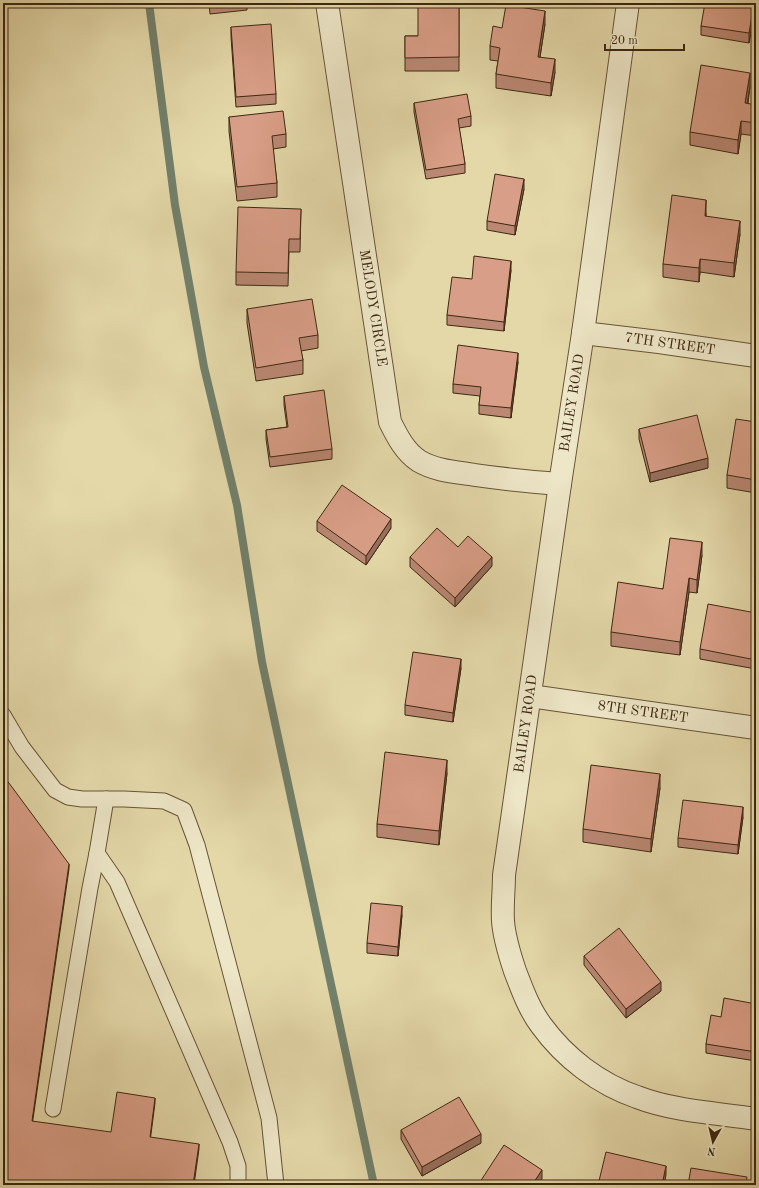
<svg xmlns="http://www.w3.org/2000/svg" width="759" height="1188" font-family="'Old Standard TT',serif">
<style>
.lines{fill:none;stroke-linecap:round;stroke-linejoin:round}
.stream{stroke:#72806b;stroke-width:8}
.service-casing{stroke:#675437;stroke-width:17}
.minor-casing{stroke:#675437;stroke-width:24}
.service{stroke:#ede6c7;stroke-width:15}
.minor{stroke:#ede6c7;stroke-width:22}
.wall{fill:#bb8874;stroke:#3d2811}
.shaded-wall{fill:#986f5e;stroke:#3d2811}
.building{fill:#d99e87;stroke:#3d2811}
.labels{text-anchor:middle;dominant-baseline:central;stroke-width:3;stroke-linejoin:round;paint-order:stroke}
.street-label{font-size:14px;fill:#3d2811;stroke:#ede6c7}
</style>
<rect width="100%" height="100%" fill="#e4d8a9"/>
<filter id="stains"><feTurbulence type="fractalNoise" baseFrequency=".005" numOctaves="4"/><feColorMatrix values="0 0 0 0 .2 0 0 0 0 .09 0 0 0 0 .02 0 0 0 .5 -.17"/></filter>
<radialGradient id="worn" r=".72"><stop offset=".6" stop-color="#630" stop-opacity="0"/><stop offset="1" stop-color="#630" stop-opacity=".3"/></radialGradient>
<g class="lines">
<!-- stream -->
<path class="stream" d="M149,3L175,205L204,367L237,505L262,662L374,1185"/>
<!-- service casing -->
<g class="service-casing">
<g id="service">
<path d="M3,715L22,747L55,790L68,797L82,799H124L164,801L184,810L197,845L269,1118L276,1185"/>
<path d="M97,853L117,882L230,1142L238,1166V1185"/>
<path d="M53,1109L90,888L97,853L106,799"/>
</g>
</g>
<!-- minor casing -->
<g class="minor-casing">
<g id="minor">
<path d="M327,3L390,422C397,436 405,452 419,461C436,471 456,472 475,475C503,479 532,482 560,484"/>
<path d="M628,3L583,333L560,484L504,875C504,890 502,906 503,921C504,936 510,956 515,971C522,989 529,1009 541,1025C565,1058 599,1084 637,1097C673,1111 717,1113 756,1119"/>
<path d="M583,333L659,342L756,356"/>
<path d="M530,696L756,728"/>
</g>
</g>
<!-- service -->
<use href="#service" class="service"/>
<!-- minor -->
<use href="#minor" class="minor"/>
</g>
<!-- wall -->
<g class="wall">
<path d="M209,3H247V10L210,14Z"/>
<path d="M459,3V71H405V36H418Z"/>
<path d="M754,13L749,43L701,35V26Z"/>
<path d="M545,24L540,57L555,72L551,96L496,88V74L498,61L490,60V46L502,28Z"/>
<path d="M231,27L276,94V104L236,107L231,37Z"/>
<path d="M750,86L748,104L756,105V136L741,134L738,154L690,145V132Z"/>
<path d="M414,103L471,116V126L459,128L465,164V173L426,179L414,112Z"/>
<path d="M229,117L286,134V147L273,149L277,183V197L237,201L229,131Z"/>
<path d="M524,189L515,235L487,230V221Z"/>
<path d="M301,209L300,252H289L288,286L236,285V272Z"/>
<path d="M706,213V216L740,234L734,277L700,272L699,282L663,277V264Z"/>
<path d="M511,270L504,331L447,325V315L472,279Z"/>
<path d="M247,309L318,335V348L301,351L303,360V374L256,381L247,323Z"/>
<path d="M518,362L511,418L479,414V405L480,396L453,393V384Z"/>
<path d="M284,396L332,449V459L270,467L266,439V430L287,427L284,405Z"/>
<path d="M756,422V493L727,488V475Z"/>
<path d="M639,429L708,468L650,482L639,439Z"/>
<path d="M317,521L391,528L366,565L317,531Z"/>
<path d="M458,547L492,566L455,607L410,567V557Z"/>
<path d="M702,555L697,593L689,592L680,655L611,646V632Z"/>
<path d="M756,613V669L700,659V649Z"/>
<path d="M461,668L453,722L405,715V705Z"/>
<path d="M447,773L439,845L377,837V824Z"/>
<path d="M660,788L651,852L583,842V829Z"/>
<path d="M743,817L738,854L678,847V838Z"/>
<path d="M402,915L398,956L367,953V943Z"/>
<path d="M584,956L661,991L626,1018L584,965Z"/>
<path d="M756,1004V1061L706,1053V1044L721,1017Z"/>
<path d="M401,1130L481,1143L422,1176L401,1139Z"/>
</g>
<!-- shaded-wall -->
<g class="shaded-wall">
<path d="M754,4V13L749,43V33Z"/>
<path d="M545,11V24L538,70V57Z"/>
<path d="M555,59V72L551,96V83Z"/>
<path d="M750,73V86L745,117V103Z"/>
<path d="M741,121V134L738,154V140Z"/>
<path d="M524,179V189L515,235V226Z"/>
<path d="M706,200V213L705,230V216Z"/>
<path d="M740,221V234L734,277V263Z"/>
<path d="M700,259V272L699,282V268Z"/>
<path d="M511,261V270L504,331V322Z"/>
<path d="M518,353V362L511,418V408Z"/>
<path d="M708,458V468L650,482V473Z"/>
<path d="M391,519V528L366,565V556Z"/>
<path d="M702,542V555L697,593V580Z"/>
<path d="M492,557V566L455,607V598Z"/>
<path d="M689,578V592L680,655V642Z"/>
<path d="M461,659V668L453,722V713Z"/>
<path d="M447,760V773L439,845V831Z"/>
<path d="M660,774V788L651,852V839Z"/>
<path d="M743,807V817L738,854V845Z"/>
<path d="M69,864V869L32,1126V1121Z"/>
<path d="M402,906V915L398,956V947Z"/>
<path d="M661,982V991L626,1018V1009Z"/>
<path d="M155,1098V1103L150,1142V1137Z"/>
<path d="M481,1134V1143L422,1176V1167Z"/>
<path d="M199,1144V1149L194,1185H193Z"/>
<path d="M666,1166V1175L664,1185H662Z"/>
<path d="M542,1170V1179L538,1185H532Z"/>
</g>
<!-- building -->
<g class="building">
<path d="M210,3H229L210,5Z"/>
<path d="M418,3H459V57L405,58V36H418Z"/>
<path d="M705,3L754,4L749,33L701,26Z"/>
<path d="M506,5L545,11L538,57L555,59L551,83L496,74L500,48L490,46L493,26L502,28Z"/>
<path d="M271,24L276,94L236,97L231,27Z"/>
<path d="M701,65L750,73L745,103L756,105V123L741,121L738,140L690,132Z"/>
<path d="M467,94L471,116L458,119L465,164L426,170L414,103Z"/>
<path d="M283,111L286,134L272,136L277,183L237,187L229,117Z"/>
<path d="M495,174L524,179L515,226L487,221Z"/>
<path d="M672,195L706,200L705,216L740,221L734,263L700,259L699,268L663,264Z"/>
<path d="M238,207L301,209L300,239H289L288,273L236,272Z"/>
<path d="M474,256L511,261L504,322L447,315L452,277L472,279Z"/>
<path d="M312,299L318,335L299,338L303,360L256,368L247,309Z"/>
<path d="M458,345L518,353L511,408L479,405L481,387L453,384Z"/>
<path d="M324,390L332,449L270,457L266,430L288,427L284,396Z"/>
<path d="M697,415L708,458L650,473L639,429Z"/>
<path d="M736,419L756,422V480L727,475Z"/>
<path d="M342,485L391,519L366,556L317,521Z"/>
<path d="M437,528L458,547L468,536L492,557L455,598L410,557Z"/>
<path d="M670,538L702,542L697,580L689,578L680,642L611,632L618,582L663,589Z"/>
<path d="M708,604L756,613V660L700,649Z"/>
<path d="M413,652L461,659L453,713L405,705Z"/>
<path d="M385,752L447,760L439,831L377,824Z"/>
<path d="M591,765L660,774L651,839L583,829Z"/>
<path d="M3,775L69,864L32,1121L111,1132L117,1092L155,1098L150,1137L199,1144L193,1185H3Z"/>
<path d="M683,800L743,807L738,845L678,838Z"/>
<path d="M371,903L402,906L398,947L367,943Z"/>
<path d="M619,928L661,982L626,1009L584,956Z"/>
<path d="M724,998L756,1004V1052L706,1044L711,1015L721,1017Z"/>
<path d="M459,1097L481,1134L422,1167L401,1130Z"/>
<path d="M504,1145L542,1170L532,1185H478Z"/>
<path d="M606,1152L666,1166L662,1185H598Z"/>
<path d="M691,1168L747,1177L746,1185H688Z"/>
</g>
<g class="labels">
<!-- street labels -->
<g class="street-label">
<text transform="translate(373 308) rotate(81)">MELODY CIRCLE</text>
<text transform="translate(670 344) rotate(8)">7TH STREET</text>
<text transform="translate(572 403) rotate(-81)">BAILEY ROAD</text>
<text transform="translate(643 712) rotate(8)">8TH STREET</text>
<text transform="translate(526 724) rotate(-82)">BAILEY ROAD</text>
</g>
</g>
<!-- margin -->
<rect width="759" height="1188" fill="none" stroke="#e4d8a9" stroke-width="16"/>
<rect x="4" y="4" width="751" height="1180" fill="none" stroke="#3d2811" stroke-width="2"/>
<rect x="8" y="8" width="743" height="1172" fill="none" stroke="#3d2811"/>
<!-- north arrow -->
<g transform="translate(713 1142) rotate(188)" stroke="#ede6c7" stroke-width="3" paint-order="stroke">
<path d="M0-3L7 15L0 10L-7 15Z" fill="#3d2811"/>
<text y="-6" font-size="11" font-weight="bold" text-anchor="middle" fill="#3d2811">N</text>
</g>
<!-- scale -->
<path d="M605 44v6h79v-6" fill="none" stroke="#3d2811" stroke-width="2"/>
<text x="611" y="44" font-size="12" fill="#3d2811" stroke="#ede6c7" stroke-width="3" paint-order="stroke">20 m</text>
<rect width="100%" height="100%" filter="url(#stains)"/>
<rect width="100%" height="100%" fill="url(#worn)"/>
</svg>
